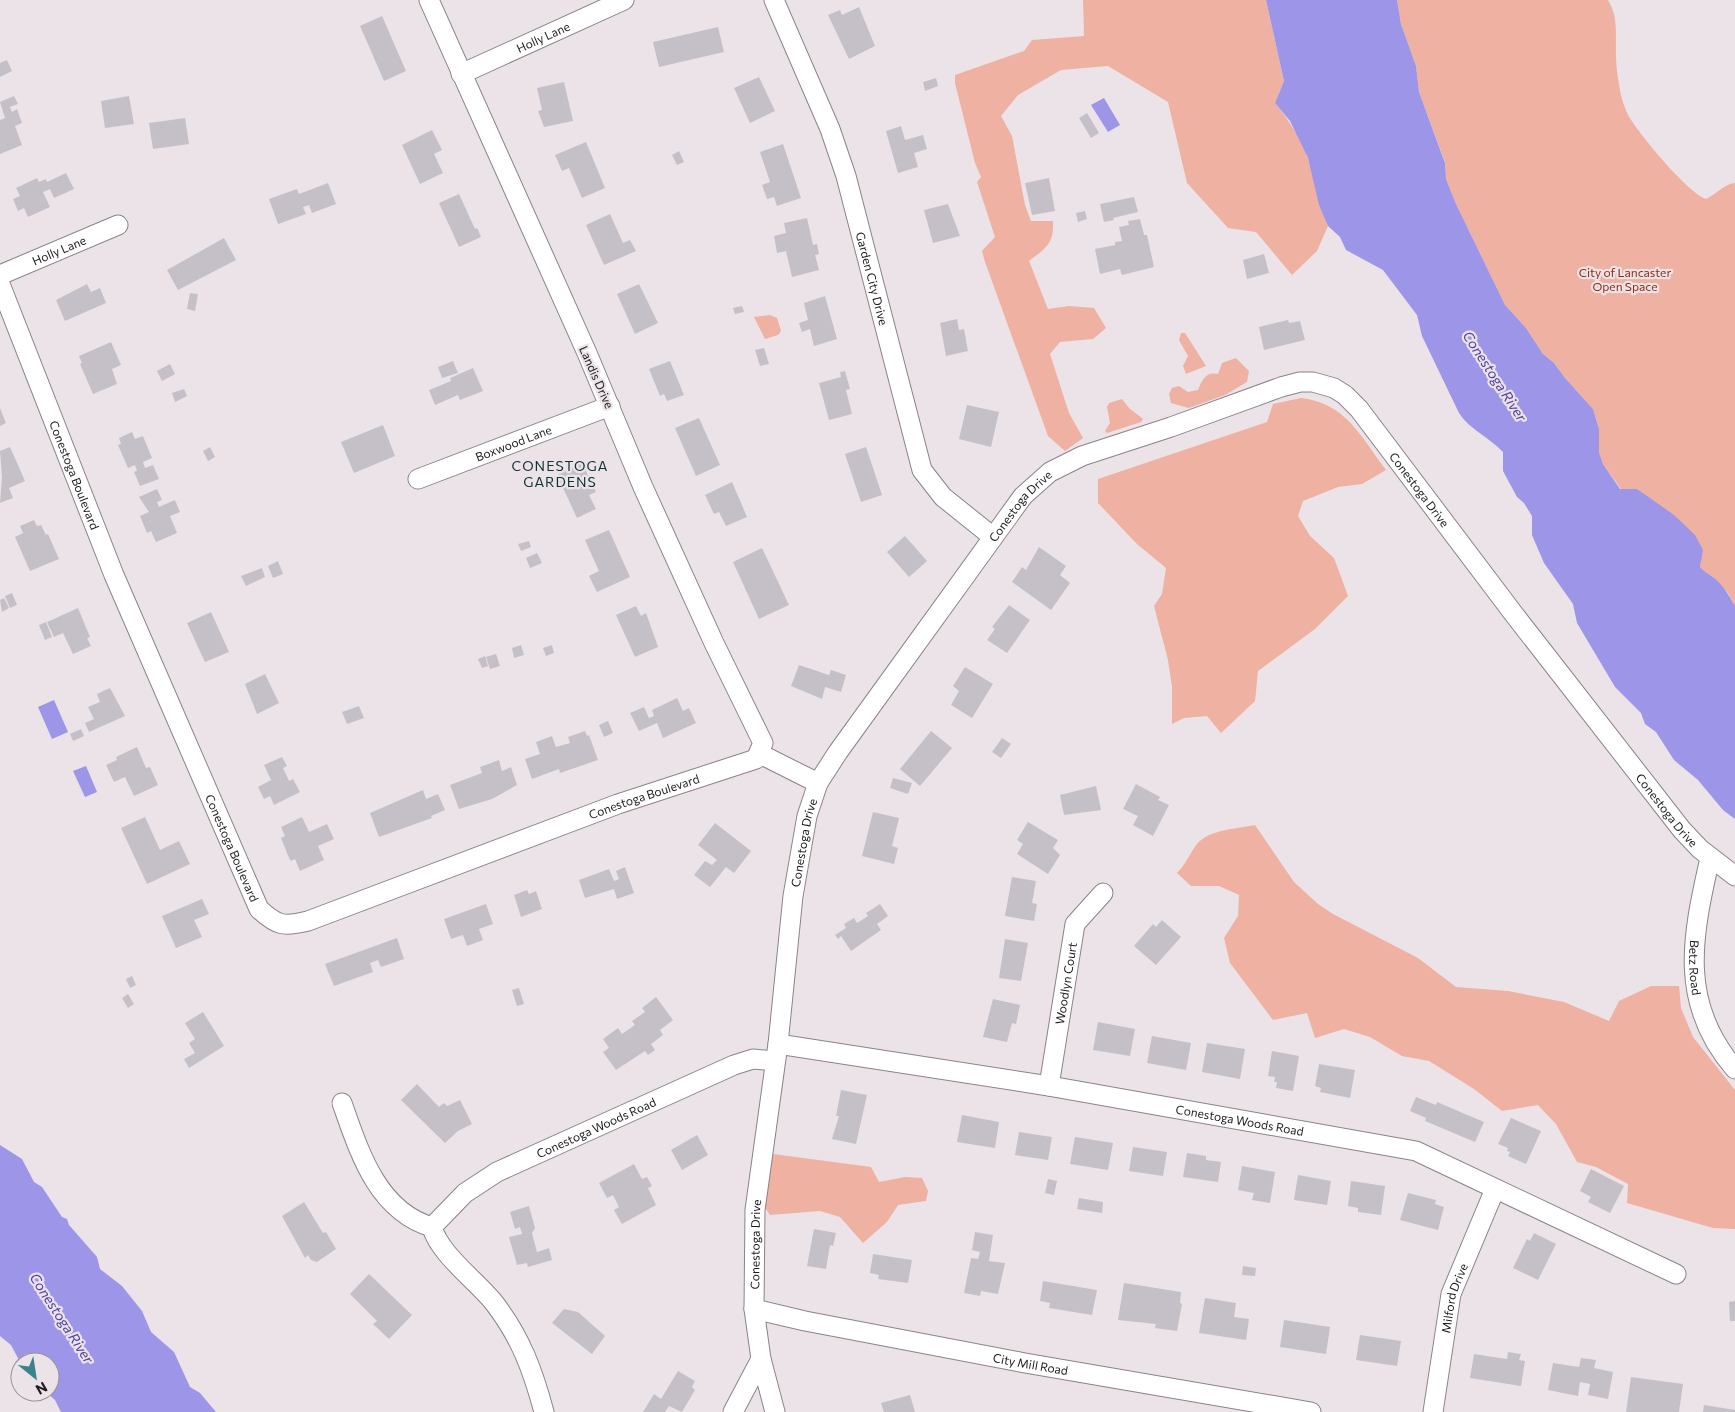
<svg xmlns="http://www.w3.org/2000/svg" width="1735" height="1412" font-family="Commissioner,sans-serif">
<style>
.green{fill:#eeb1a2}
.water{fill:#9c95e8}
.building{fill:#c5c0c8}
.lines{fill:none;stroke-linecap:round;stroke-linejoin:round}
.street-casing{stroke:#8b8388;stroke-width:21}
.street{stroke:#fff;stroke-width:19}
.labels{text-anchor:middle;dominant-baseline:central;stroke-width:4.5;stroke-linejoin:round;paint-order:stroke}
.street-label{font-size:12px;fill:#1e1b1d;stroke:#ebe3e8}
.park-label{font-size:12px;fill:#95280c;stroke:#ebe3e8}
.water-label{font-size:14px;font-style:italic;fill:#5140a0;stroke:#ebe3e8}
.neighbourhood-label{font-size:14px;letter-spacing:1px;fill:#0f3236;stroke:#ebe3e8}
</style>
<rect width="100%" height="100%" fill="#ebe3e8"/>
<!-- green -->
<g class="green">
<path d="M1083,0H1266L1284,81L1275,103C1289,120 1301,139 1308,159C1316,181 1319,204 1328,226L1317,251L1292,275L1256,232L1228,228L1187,183L1168,102L1108,66L1061,70L1018,95L1001,116L1012,136L1025,205L1031,221H1053C1054,244 1046,248 1029,261L1048,309L1069,306L1094,308L1106,328L1093,339L1060,342L1050,354L1069,413L1083,438L1065,451L1048,436L985,262L982,251L995,237L977,182L981,177L975,163L955,83V75L1024,51L1032,40L1084,36Z"/>
<path d="M1397,0H1608C1619,18 1615,36 1616,56C1616,67 1618,79 1620,90C1621,98 1625,108 1628,115C1638,133 1688,193 1706,199C1715,195 1726,183 1735,183V606L1728,593L1712,576L1703,571L1700,567L1701,559L1655,503L1637,489H1621L1603,464L1599,452V429L1593,409L1565,378L1554,363L1543,354L1526,328L1505,305L1456,204L1446,179L1445,162L1419,92L1416,66L1401,24Z"/>
<path d="M770,315L777,318L781,331L778,335L765,339L754,317Z"/>
<path d="M1181,333H1185L1206,366L1186,374L1183,366L1188,356L1179,340Z"/>
<path d="M1236,358L1249,371L1247,382L1225,395L1189,408L1171,403L1169,394L1172,388L1179,386L1188,392L1198,390C1202,380 1206,371 1218,374L1222,363Z"/>
<path d="M1301,398C1346,403 1361,437 1386,470L1362,484L1338,487L1303,501L1298,516L1310,536L1334,558L1348,596L1315,629L1258,671L1255,701L1221,733L1207,716L1184,718L1172,724V687L1168,660L1154,606L1162,594L1166,568L1137,544L1098,503V479L1267,422L1273,404Z"/>
<path d="M1122,399L1129,408L1143,419L1141,422L1107,433L1105,431L1110,423L1107,407L1109,403Z"/>
<path d="M1255,825L1294,882L1318,904L1333,914L1418,958L1456,987L1508,991L1564,1002L1609,1021L1619,1001L1651,986H1679L1681,1008L1693,1037L1735,1090V1229L1713,1228L1627,1203L1628,1184L1596,1167L1577,1162L1556,1124L1538,1105L1502,1111L1474,1089L1429,1061L1402,1056L1370,1037L1344,1029L1315,1038L1307,1013L1273,1020L1230,963L1224,938L1238,916L1239,895L1219,886H1191L1177,873C1186,864 1190,853 1197,844C1210,829 1237,829 1255,825Z"/>
<path d="M773,1154L871,1167L879,1182L905,1177L922,1178L928,1191L926,1201L898,1205L887,1222L863,1243L840,1217L820,1211L770,1215L764,1206Z"/>
</g>
<!-- water -->
<g class="water">
<path d="M1266,0H1397L1401,24L1416,66L1419,92L1445,163L1446,179L1456,204L1505,305L1526,328L1543,354L1554,363L1565,378L1593,409L1599,429V452L1603,464L1620,489H1637L1674,515L1695,535L1703,550L1700,567C1704,572 1708,573 1713,577C1722,584 1729,595 1735,606V819L1723,810L1698,780L1674,760L1656,732L1645,724L1641,713L1615,687L1577,623L1573,604L1544,563L1532,535V516L1524,503L1517,497L1503,471V452C1489,437 1470,430 1459,413L1422,336L1417,315L1383,270L1346,250L1340,237L1328,226L1319,205L1308,158L1290,121L1275,103L1284,81Z"/>
<path d="M1104,98L1120,125L1108,132L1091,105Z"/>
<path d="M54,700L68,732L52,739L38,707Z"/>
<path d="M86,766L97,792L85,797L73,771Z"/>
<path d="M0,1145L22,1159L34,1182L42,1187L62,1217L67,1219L69,1225L97,1257L100,1269L122,1286L142,1311L151,1332L174,1352L190,1387L200,1393L216,1412H61L55,1400L46,1392H50V1362H20L11,1345L0,1336Z"/>
</g>
<!-- building -->
<g class="building">
<path d="M859,7L875,46L849,59L828,15L840,10L842,15Z"/>
<path d="M382,16L406,71L384,81L360,26Z"/>
<path d="M718,27L724,52L659,67L653,42Z"/>
<path d="M7,60L12,71L0,77V63Z"/>
<path d="M759,77L775,111L750,123L734,88Z"/>
<path d="M936,78L938,86L925,91L923,82Z"/>
<path d="M564,82L573,121L544,127L538,111L542,110L537,88Z"/>
<path d="M14,96L18,104L10,107L12,112L17,109L22,123L15,126L22,145L0,154V120L5,118L0,102Z"/>
<path d="M129,96L134,124L105,128L101,101Z"/>
<path d="M1087,113L1099,133L1091,138L1079,118Z"/>
<path d="M185,118L189,144L153,149L149,123Z"/>
<path d="M901,126L905,140L923,135L927,149L914,153L918,167L898,173L886,131Z"/>
<path d="M432,130L442,150L434,154L443,173L420,184L402,145Z"/>
<path d="M586,142L605,188L582,198L569,168L562,171L555,155Z"/>
<path d="M783,144L801,198L777,206L774,197L767,199L762,185L770,182L760,152Z"/>
<path d="M679,151L684,162L677,165L672,155Z"/>
<path d="M66,173L74,189L54,198L50,189L43,192L50,207L28,217L24,208L18,211L13,199L20,196L16,188L37,178L39,182L46,179L47,182Z"/>
<path d="M1049,178L1055,211L1032,215L1025,183Z"/>
<path d="M328,183L336,204L312,213L309,205L303,207L306,214L278,224L269,199L297,189L299,194Z"/>
<path d="M459,194L475,229L477,228L481,237L459,247L439,203Z"/>
<path d="M1134,197L1138,212L1113,218L1114,220L1104,222L1100,204Z"/>
<path d="M948,204L960,236L933,243L924,210Z"/>
<path d="M1085,211L1087,219L1078,222L1076,213Z"/>
<path d="M610,214L623,243L630,240L636,251L604,265L586,225Z"/>
<path d="M807,218L813,245L817,244L819,254L815,255L819,270L792,277L786,251L777,253L774,236L786,233L784,223Z"/>
<path d="M1140,219L1144,235H1147L1154,267L1122,275L1120,269L1100,274L1095,249L1115,245V242L1122,241L1119,227L1129,225L1128,221Z"/>
<path d="M224,238L236,260L178,290L167,270Z"/>
<path d="M1264,254L1269,273L1247,279L1243,260Z"/>
<path d="M87,284L91,292L100,288L106,303L65,321L56,300Z"/>
<path d="M639,284L658,323L635,334L617,294Z"/>
<path d="M190,293L198,294L195,311L187,309Z"/>
<path d="M825,296L837,339L814,346L810,329L802,332L799,323L808,320L804,303Z"/>
<path d="M742,306L744,312L735,314L733,308Z"/>
<path d="M957,319L959,330L964,329L968,351L946,356L940,323Z"/>
<path d="M1288,320L1289,323L1300,321L1305,340L1264,350L1259,327Z"/>
<path d="M111,342L121,365L112,369L117,384L93,394L80,364L82,363L79,356Z"/>
<path d="M764,348L769,364L760,366L755,350Z"/>
<path d="M453,361L458,373L442,378L438,367Z"/>
<path d="M670,361L684,395L667,401L664,394L660,396L649,369Z"/>
<path d="M170,364L175,374L162,381L157,371Z"/>
<path d="M473,368L483,391L460,400L458,395L435,405L429,390L451,381L450,378Z"/>
<path d="M845,371L850,389L846,390L852,414L829,420L819,383L841,377L840,372Z"/>
<path d="M184,389L187,396L175,402L172,393Z"/>
<path d="M967,405L999,412L991,447L959,439Z"/>
<path d="M0,408L6,423L0,426Z"/>
<path d="M699,418L720,465L696,476L675,428Z"/>
<path d="M383,425L395,456L354,473L341,442Z"/>
<path d="M132,432L135,439L143,436L152,458L143,462L145,468L153,465L159,479L140,486L134,472L137,471L135,465L128,468L118,445L121,444L119,438Z"/>
<path d="M10,447L25,481L9,488L13,498L0,503L2,477L0,451Z"/>
<path d="M210,447L215,457L208,461L203,451Z"/>
<path d="M866,447L882,495L861,502L845,454Z"/>
<path d="M582,463L596,492L589,495L596,509L577,518L557,475Z"/>
<path d="M732,482L747,517L726,526L719,512L714,514L705,495Z"/>
<path d="M157,489L162,500L157,502L159,507L175,500L180,512L170,516L177,533L156,542L151,531L147,533L140,516L149,512L139,497Z"/>
<path d="M34,520L37,526L41,525L46,535L48,534L59,559L30,571L15,537L23,533L20,526Z"/>
<path d="M609,530L630,577L597,592L589,576L599,571L585,540Z"/>
<path d="M905,536L927,561L909,577L887,552Z"/>
<path d="M529,541L531,547L521,551L518,544Z"/>
<path d="M1039,547L1066,566L1060,575L1070,583L1051,610L1012,582L1022,567L1026,570Z"/>
<path d="M762,548L789,605L759,619L733,562Z"/>
<path d="M537,553L542,563L530,568L526,558Z"/>
<path d="M278,561L283,574L273,578L268,566Z"/>
<path d="M262,568L265,577L246,586L241,576Z"/>
<path d="M12,593L17,605L10,608L5,596Z"/>
<path d="M4,598L9,608L2,612L0,600Z"/>
<path d="M1009,605L1030,620L1007,653L987,640L995,629L992,627Z"/>
<path d="M636,606L641,616L646,613L658,647L635,657L616,615Z"/>
<path d="M78,608L90,637L87,638L91,646L73,654L63,633L54,637L47,622Z"/>
<path d="M211,612L229,652L205,662L187,623Z"/>
<path d="M46,622L52,637L45,640L39,625Z"/>
<path d="M521,645L524,655L514,658L512,648Z"/>
<path d="M552,645L554,653L546,656L543,648Z"/>
<path d="M496,654L500,666L490,669L486,657Z"/>
<path d="M485,656L488,666L482,668L478,659Z"/>
<path d="M799,665L829,675L831,670L846,675L841,692L825,687L822,699L791,686Z"/>
<path d="M965,667L993,684L972,718L951,705L959,691L953,686Z"/>
<path d="M265,674L279,703L257,714L245,684Z"/>
<path d="M110,688L125,716L89,732L85,723L94,719L88,707L100,702L97,694Z"/>
<path d="M677,698L683,711L689,708L696,723L663,738L657,723L639,731L630,713L644,707L649,718L654,716L652,710Z"/>
<path d="M359,706L364,718L347,724L342,712Z"/>
<path d="M608,721L613,733L604,737L599,725Z"/>
<path d="M81,729L84,736L73,741L70,734Z"/>
<path d="M585,731L587,736L589,735L598,760L560,773L559,769L532,779L525,759L540,754L536,742L552,736L556,747L570,743L568,737Z"/>
<path d="M931,731L952,748L920,786L900,769Z"/>
<path d="M1002,738L1011,744L1001,758L992,752Z"/>
<path d="M137,747L146,768L150,767L158,785L134,796L125,777L114,782L106,765L117,760L116,757Z"/>
<path d="M282,757L287,766L283,768L289,781L293,779L300,792L274,805L270,796L264,799L258,787L271,780L264,765Z"/>
<path d="M499,760L502,771L511,767L517,785L492,799L459,809L450,785L482,773L480,767Z"/>
<path d="M893,778L912,783L908,794L890,788Z"/>
<path d="M1136,784L1160,797L1158,800L1169,805L1153,836L1133,825L1138,816L1123,809Z"/>
<path d="M1096,786L1101,810L1064,815L1060,795Z"/>
<path d="M423,790L426,799L438,794L445,810L431,816L432,818L379,837L370,813Z"/>
<path d="M873,812L899,818L892,846L898,848L894,864L862,856Z"/>
<path d="M145,817L160,850L179,841L190,864L147,884L121,828Z"/>
<path d="M302,817L309,832L327,824L334,839L318,846L324,860L300,871L295,859L291,861L289,858L281,838L285,836L281,827Z"/>
<path d="M1028,822L1058,840L1053,848L1060,855L1048,874L1017,854L1023,844L1017,840Z"/>
<path d="M715,823L751,851L734,873L726,867L710,887L694,875L705,861L712,865L717,860L698,845Z"/>
<path d="M625,867L634,893L617,899L614,889L585,898L579,880L609,869L614,881L619,879L616,871Z"/>
<path d="M1012,877L1036,881L1032,903L1037,904L1034,921L1005,916Z"/>
<path d="M527,890L529,894L536,891L542,909L521,917L514,895Z"/>
<path d="M202,899L209,914L194,920L202,937L176,948L162,916Z"/>
<path d="M486,904L493,924L479,929L483,940L467,946L463,935L451,939L444,919Z"/>
<path d="M880,904L888,916L877,924L881,930L851,951L841,936L838,939L835,935L846,928L844,924L854,918L857,923L868,916L866,913Z"/>
<path d="M1162,920L1181,937L1156,965L1134,946L1153,924L1156,927Z"/>
<path d="M397,938L404,959L381,967L378,960L370,963L373,972L334,986L325,964Z"/>
<path d="M1005,939L1028,943L1021,981L999,978Z"/>
<path d="M132,976L136,985L130,988L126,979Z"/>
<path d="M519,988L524,1004L517,1006L512,990Z"/>
<path d="M128,994L134,1004L128,1008L122,998Z"/>
<path d="M656,997L673,1020L660,1030L663,1035L651,1044L655,1050L648,1055L645,1051L616,1070L603,1052L609,1048L603,1039L618,1028L622,1034L635,1025L632,1021L645,1012L642,1008Z"/>
<path d="M993,999L1020,1005L1016,1024L1012,1023L1007,1042L983,1037Z"/>
<path d="M203,1012L224,1046L189,1068L184,1059L195,1053L189,1043L195,1039L185,1023Z"/>
<path d="M1098,1022L1135,1029L1130,1056L1093,1050Z"/>
<path d="M1152,1036L1191,1043L1186,1070L1147,1063Z"/>
<path d="M1207,1043L1245,1049L1240,1079L1202,1072Z"/>
<path d="M1272,1051L1299,1056L1293,1091L1276,1088L1277,1082H1274L1275,1077L1268,1076Z"/>
<path d="M1319,1064L1355,1070L1350,1098L1320,1092L1321,1088L1315,1086Z"/>
<path d="M417,1084L439,1107L444,1103L447,1106L460,1100L472,1124L458,1131L445,1143L401,1100Z"/>
<path d="M841,1090L867,1095L856,1144L832,1139L839,1116H836Z"/>
<path d="M1416,1097L1436,1105L1437,1102L1484,1122L1475,1142L1425,1121L1426,1118L1410,1111Z"/>
<path d="M962,1115L999,1122L995,1148L957,1142Z"/>
<path d="M1511,1118L1541,1131L1526,1164L1508,1156L1510,1152L1507,1151L1508,1148L1498,1144Z"/>
<path d="M1019,1132L1052,1137L1048,1160L1015,1155Z"/>
<path d="M697,1135L708,1155L682,1170L671,1150Z"/>
<path d="M1075,1137L1113,1143L1108,1170L1070,1164Z"/>
<path d="M1133,1147L1167,1152L1163,1176L1129,1171Z"/>
<path d="M1187,1153L1206,1156V1160L1221,1162L1218,1182L1183,1177Z"/>
<path d="M634,1164L642,1179L647,1177L652,1186L648,1188L656,1205L622,1224L614,1210L619,1207L613,1195L607,1198L599,1183Z"/>
<path d="M1242,1166L1275,1172L1270,1203L1252,1200L1254,1193L1238,1190Z"/>
<path d="M1591,1169L1624,1186L1610,1213L1588,1202L1591,1197L1580,1191Z"/>
<path d="M1298,1175L1331,1181L1327,1205L1294,1200Z"/>
<path d="M1048,1179L1057,1181L1054,1195L1045,1193Z"/>
<path d="M1351,1181L1385,1186L1381,1215L1358,1212V1208L1348,1206Z"/>
<path d="M1408,1193L1436,1200L1435,1204L1444,1207L1438,1230L1400,1220Z"/>
<path d="M1079,1198L1103,1202L1102,1213L1077,1209Z"/>
<path d="M304,1202L323,1233L326,1232L336,1249L317,1262L311,1260L308,1255L305,1258L282,1216Z"/>
<path d="M529,1206L535,1228L532,1233L537,1252L549,1248L552,1260L528,1267L527,1263L517,1265L509,1237L522,1234L520,1227L515,1229L510,1212Z"/>
<path d="M814,1229L836,1233L833,1246L830,1245L826,1269L807,1266Z"/>
<path d="M975,1232L993,1235L989,1261L1005,1263L998,1294L981,1291L980,1296L964,1293L971,1258L978,1259L979,1256L980,1252L972,1250Z"/>
<path d="M1534,1233L1556,1244L1538,1280L1513,1268L1527,1239L1530,1241Z"/>
<path d="M873,1254L912,1260L908,1283L878,1279L879,1275L870,1273Z"/>
<path d="M1243,1266L1256,1268L1255,1276L1242,1275Z"/>
<path d="M369,1274L412,1315L389,1339L373,1324L377,1321L350,1294Z"/>
<path d="M1043,1281L1097,1290L1092,1315L1049,1308L1050,1303L1040,1301Z"/>
<path d="M1124,1283L1181,1292L1180,1303L1182,1304L1177,1331L1155,1328L1156,1324L1118,1320Z"/>
<path d="M1205,1298L1236,1303L1234,1317L1249,1319L1246,1340L1199,1333Z"/>
<path d="M1735,1301V1321H1730L1729,1302Z"/>
<path d="M564,1309L578,1312L605,1336L592,1354L552,1323Z"/>
<path d="M1284,1320L1330,1327L1326,1354L1280,1347Z"/>
<path d="M1360,1335L1401,1341L1397,1366L1356,1360Z"/>
<path d="M1508,1352L1521,1354L1519,1360L1525,1361L1521,1386L1470,1378L1474,1354L1507,1359Z"/>
<path d="M1581,1358L1596,1360L1594,1368L1613,1372L1608,1399L1588,1395L1590,1384L1580,1382L1578,1396L1548,1390L1553,1363L1579,1367Z"/>
<path d="M678,1371L695,1381L692,1387L695,1390L682,1412L669,1406L665,1412H643L654,1394L661,1399Z"/>
<path d="M1631,1377L1683,1384L1679,1412H1626Z"/>
<path d="M910,1395L915,1412H884L881,1403Z"/>
<path d="M1704,1405L1735,1410V1412H1703Z"/>
</g>
<g class="lines">
<!-- street casing -->
<g class="street-casing">
<g id="street">
<path id="s1" d="M774,0L830,129L846,176L922,470L943,497L993,537"/>
<path id="s2" d="M461,74L624,0"/>
<path id="s3" d="M0,275L118,225"/>
<path id="s4" d="M0,284L114,575L259,909C277,926 284,927 308,921L618,804L756,759L763,743L714,643L643,487L587,353L429,0"/>
<path id="s5" d="M418,479L610,406"/>
<path d="M760,754L818,783"/>
<path id="s6" d="M1710,858C1692,937 1678,1003 1735,1069"/>
<path id="s7" d="M778,1044L1049,1086L1416,1151L1676,1274"/>
<path id="s8" d="M1049,1086L1075,924L1103,893"/>
<path d="M342,1103C359,1151 377,1211 432,1227"/>
<path id="s9" d="M754,1309L805,1321L1025,1363L1311,1412"/>
<path id="s10" d="M544,1412C533,1371 521,1338 495,1304C478,1282 439,1254 432,1227L465,1193L497,1172L734,1065L753,1059L775,1061"/>
<path d="M733,1412L761,1359"/>
<path id="s11" d="M775,1412L761,1359L754,1309L755,1210L778,1044L793,896L807,816L818,783L838,752L1023,496L1050,472L1082,456L1171,427L1281,387L1300,382H1313L1334,388L1345,395L1359,409L1513,613L1682,830L1700,849L1735,876"/>
<path id="s12" d="M1433,1412L1451,1294L1495,1189"/>
</g>
</g>
<!-- street -->
<use href="#street" class="street"/>
</g>
<g class="labels">
<!-- street labels -->
<g class="street-label">
<text stroke="none"><textPath href="#s2" startOffset="90">Holly Lane</textPath></text>
<text stroke="none"><textPath href="#s3" startOffset="64">Holly Lane</textPath></text>
<text stroke="none"><textPath href="#s1" startOffset="296">Garden City Drive</textPath></text>
<text transform="translate(597 377) rotate(66)">Landis Drive</text>
<text stroke="none"><textPath href="#s5" startOffset="102">Boxwood Lane</textPath></text>
<text stroke="none"><textPath href="#s4" startOffset="205">Conestoga Boulevard</textPath></text>
<text stroke="none"><textPath href="#s11" startOffset="1460">Conestoga Drive</textPath></text>
<text stroke="none"><textPath href="#s11" startOffset="980">Conestoga Drive</textPath></text>
<text stroke="none"><textPath href="#s4" startOffset="1089">Conestoga Boulevard</textPath></text>
<text stroke="none"><textPath href="#s11" startOffset="1865">Conestoga Drive</textPath></text>
<text stroke="none"><textPath href="#s11" startOffset="575">Conestoga Drive</textPath></text>
<text stroke="none"><textPath href="#s4" startOffset="610">Conestoga Boulevard</textPath></text>
<text stroke="none"><textPath href="#s6" startOffset="111">Betz Road</textPath></text>
<text stroke="none"><textPath href="#s8" startOffset="104">Woodlyn Court</textPath></text>
<text stroke="none"><textPath href="#s7" startOffset="468">Conestoga Woods Road</textPath></text>
<text stroke="none"><textPath href="#s10" startOffset="414">Conestoga Woods Road</textPath></text>
<text stroke="none"><textPath href="#s11" startOffset="170">Conestoga Drive</textPath></text>
<text stroke="none"><textPath href="#s12" startOffset="116">Milford Drive</textPath></text>
<text stroke="none"><textPath href="#s9" startOffset="282">City Mill Road</textPath></text>
</g>
<!-- park labels -->
<g class="park-label">
<text x="1625" y="272">City of Lancaster<tspan x="1625" dy="14">Open Space</tspan></text>
</g>
<!-- water labels -->
<g class="water-label">
<text transform="translate(1495 376) rotate(57)">Conestoga River</text>
<text transform="translate(62 1318) rotate(57)">Conestoga River</text>
</g>
<!-- neighbourhood labels -->
<g class="neighbourhood-label">
<text x="560" y="465">CONESTOGA<tspan x="560" dy="16">GARDENS</tspan></text>
</g>
</g>
<!-- north arrow -->
<g transform="translate(35 1377) rotate(150)"><circle r="24" fill="#ebe3e8" stroke="#999397"/>
<path d="M0-4L9 19L0 12L-9 19Z" fill="#3b838b"/>
<text y="-8" font-size="14" font-weight="bold" text-anchor="middle" fill="#1e1b1d">N</text>
</g>
</svg>
